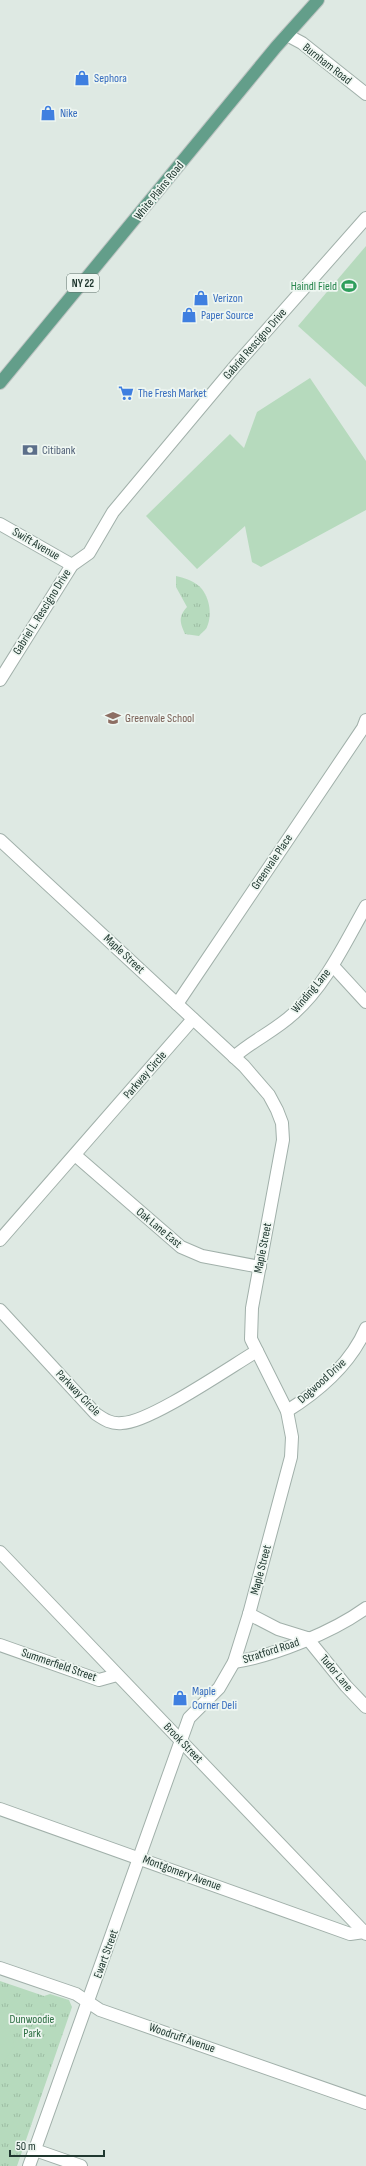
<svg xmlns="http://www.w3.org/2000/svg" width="366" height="2166" font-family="'Sofia Sans Condensed',sans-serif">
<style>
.park{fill:url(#park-tufts)}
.garden{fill:#b6dabd}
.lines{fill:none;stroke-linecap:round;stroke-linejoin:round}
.minor-casing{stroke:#a1b0aa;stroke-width:14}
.major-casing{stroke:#bcc3c1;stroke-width:14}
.minor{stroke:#fff;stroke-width:12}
.major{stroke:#639e8a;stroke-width:12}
.labels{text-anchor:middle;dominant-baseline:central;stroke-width:3.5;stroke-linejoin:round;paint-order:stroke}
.shield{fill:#eef6f1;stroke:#5e716a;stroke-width:1}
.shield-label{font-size:11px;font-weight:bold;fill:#203830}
.street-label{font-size:12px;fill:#203830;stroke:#eef6f1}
.shop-label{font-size:12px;fill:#366cbe;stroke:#eef6f1;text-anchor:start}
.leisure-label{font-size:12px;fill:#27864d;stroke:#eef6f1;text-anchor:end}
.service-label{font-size:12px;fill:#4e5e75;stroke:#eef6f1;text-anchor:start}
.education-label{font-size:12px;fill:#785e54;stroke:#eef6f1;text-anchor:start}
.park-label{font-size:12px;fill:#2b6d40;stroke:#eef6f1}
</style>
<defs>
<pattern id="park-tufts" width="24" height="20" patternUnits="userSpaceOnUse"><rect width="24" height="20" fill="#b6dabd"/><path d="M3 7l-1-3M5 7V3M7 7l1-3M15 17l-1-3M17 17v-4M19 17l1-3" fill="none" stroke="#9cbca3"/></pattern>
</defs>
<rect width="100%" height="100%" fill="#dee9e3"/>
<!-- park -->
<g class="park">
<path d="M176,576C184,578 192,580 199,586C209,595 213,614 207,627C206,630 201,633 199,636L185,634C180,622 178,617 187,607L176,587Z"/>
<path d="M0,1981L44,1996L50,1994L69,2000L72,2007L17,2166H0Z"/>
</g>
<!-- garden -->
<g class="garden">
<path d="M366,246V387L298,326Z"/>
<path d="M310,378L366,461V510L261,567L252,562L245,526L197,569L146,516L230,434L244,448L257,412Z"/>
<path d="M0,2019L8,2023L15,2046L0,2066Z"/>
</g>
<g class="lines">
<!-- minor casing -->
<g class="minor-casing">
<g id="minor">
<path d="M287,35L302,43L366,94"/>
<path d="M0,524L72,565"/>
<path d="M0,680L72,565L89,553L113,512L236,365L366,218"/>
<path d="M0,840L244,1066L269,1095L277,1110L282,1123L283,1140L252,1308L251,1339L287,1411L292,1437L291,1457L249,1614L234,1662L219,1688L189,1718L29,2166"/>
<path d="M333,966L366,1002"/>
<path d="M177,1004L363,728L366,720"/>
<path d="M234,1057C253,1040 275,1031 293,1014C326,985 345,943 366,906"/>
<path d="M75,1155L181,1247L202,1256L260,1267"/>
<path d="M0,1240L193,1019"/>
<path d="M0,1310L96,1414C105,1420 111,1424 122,1423C149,1423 230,1367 257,1351"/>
<path d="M287,1411C319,1391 351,1363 366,1328"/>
<path d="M0,1552L366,1934"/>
<path d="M249,1614L278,1629L307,1638"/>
<path d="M307,1638L346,1686L366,1707"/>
<path d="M0,1645L99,1680L117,1675"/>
<path d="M234,1662C274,1656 333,1632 366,1608"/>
<path d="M0,1809L350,1934L364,1932"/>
<path d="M0,1968L76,1994L100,2010L366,2103"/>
<path d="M35,2150L81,2166"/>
</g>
</g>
<!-- major casing -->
<g class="major-casing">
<path id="major" d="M0,383L276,47L318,0"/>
</g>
<!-- minor -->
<use href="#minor" class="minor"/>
<!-- major -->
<use href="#major" class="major"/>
</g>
<!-- icons -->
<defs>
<g id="shop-bare" transform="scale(1.2)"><path d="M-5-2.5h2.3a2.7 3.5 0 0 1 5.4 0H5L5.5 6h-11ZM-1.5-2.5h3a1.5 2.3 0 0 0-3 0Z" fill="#3f7fe0" stroke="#eef6f1" stroke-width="2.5" paint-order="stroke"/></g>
<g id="stadium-bare" transform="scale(1.2)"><path d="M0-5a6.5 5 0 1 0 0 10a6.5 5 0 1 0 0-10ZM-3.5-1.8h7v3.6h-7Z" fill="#2e9e5b" stroke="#eef6f1" stroke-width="2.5" paint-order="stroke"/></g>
<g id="supermarket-bare" transform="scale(1.2)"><path d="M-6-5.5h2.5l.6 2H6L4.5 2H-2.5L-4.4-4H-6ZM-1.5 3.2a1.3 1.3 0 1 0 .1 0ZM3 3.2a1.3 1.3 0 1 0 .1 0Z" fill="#3f7fe0" stroke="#eef6f1" stroke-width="2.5" paint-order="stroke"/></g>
<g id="bank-bare" transform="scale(1.2)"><path d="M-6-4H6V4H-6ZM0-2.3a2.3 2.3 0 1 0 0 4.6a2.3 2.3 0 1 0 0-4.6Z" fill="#5c6f8a" stroke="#eef6f1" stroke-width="2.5" paint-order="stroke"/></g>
<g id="school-bare" transform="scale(1.2)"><path d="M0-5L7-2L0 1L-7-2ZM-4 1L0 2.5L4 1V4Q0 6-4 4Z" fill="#8d6e63" stroke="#eef6f1" stroke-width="2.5" paint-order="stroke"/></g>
</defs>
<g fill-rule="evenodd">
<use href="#shop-bare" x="82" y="78"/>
<use href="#shop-bare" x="48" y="113"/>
<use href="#stadium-bare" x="349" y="286"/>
<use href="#shop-bare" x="201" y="298"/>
<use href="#shop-bare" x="189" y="315"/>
<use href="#supermarket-bare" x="126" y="393"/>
<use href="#bank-bare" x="30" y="450"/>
<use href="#school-bare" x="113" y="718"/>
<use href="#shop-bare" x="180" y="1698"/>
</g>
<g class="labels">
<!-- shield labels -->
<rect class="shield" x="67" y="274" width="32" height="18" rx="3"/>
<g class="shield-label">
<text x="83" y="283">NY 22</text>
</g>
<!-- street labels -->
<g class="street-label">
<text transform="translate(327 64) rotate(38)">Burnham Road</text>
<text transform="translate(159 191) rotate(-51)">White Plains Road</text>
<text transform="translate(255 344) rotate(-49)">Gabriel Rescigno Drive</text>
<text transform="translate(36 544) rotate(30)">Swift Avenue</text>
<text transform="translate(42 612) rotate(-58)">Gabriel L. Rescigno Drive</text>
<text transform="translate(272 862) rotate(-56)">Greenvale Place</text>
<text transform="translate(124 954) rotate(43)">Maple Street</text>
<text transform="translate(311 991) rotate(-50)">Winding Lane</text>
<text transform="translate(145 1075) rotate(-49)">Parkway Circle</text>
<text transform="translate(159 1228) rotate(40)">Oak Lane East</text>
<text transform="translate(263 1248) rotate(-79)">Maple Street</text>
<text transform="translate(322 1381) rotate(-42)">Dogwood Drive</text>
<text transform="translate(78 1393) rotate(46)">Parkway Circle</text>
<text transform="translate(261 1570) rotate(-75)">Maple Street</text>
<text transform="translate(271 1651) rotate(-18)">Stratford Road</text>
<text transform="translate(59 1665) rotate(19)">Summerfield Street</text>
<text transform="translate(336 1673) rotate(50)">Tudor Lane</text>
<text transform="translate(183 1743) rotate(46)">Brook Street</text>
<text transform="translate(182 1873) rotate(20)">Montgomery Avenue</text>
<text transform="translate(106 1954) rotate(-70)">Ewart Street</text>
<text transform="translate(182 2038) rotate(19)">Woodruff Avenue</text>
</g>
<!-- shop labels -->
<g class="shop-label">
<text x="94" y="78">Sephora</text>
<text x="60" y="113">Nike</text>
<text x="213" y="298">Verizon</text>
<text x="201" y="315">Paper Source</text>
<text x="138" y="393">The Fresh Market</text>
<text x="192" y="1691">Maple<tspan x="192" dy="14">Corner Deli</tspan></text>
</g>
<!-- leisure labels -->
<g class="leisure-label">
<text x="337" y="286">Haindl Field</text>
</g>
<!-- service labels -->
<g class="service-label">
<text x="42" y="450">Citibank</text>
</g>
<!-- education labels -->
<g class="education-label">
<text x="125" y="718">Greenvale School</text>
</g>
<!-- park labels -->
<g class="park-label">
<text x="32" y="2019">Dunwoodie<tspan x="32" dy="14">Park</tspan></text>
</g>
</g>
<!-- scale -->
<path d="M10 2150v6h94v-6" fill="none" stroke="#203830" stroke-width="2"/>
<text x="16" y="2150" font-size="12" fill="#203830" stroke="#eef6f1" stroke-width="3" paint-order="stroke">50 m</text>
</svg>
